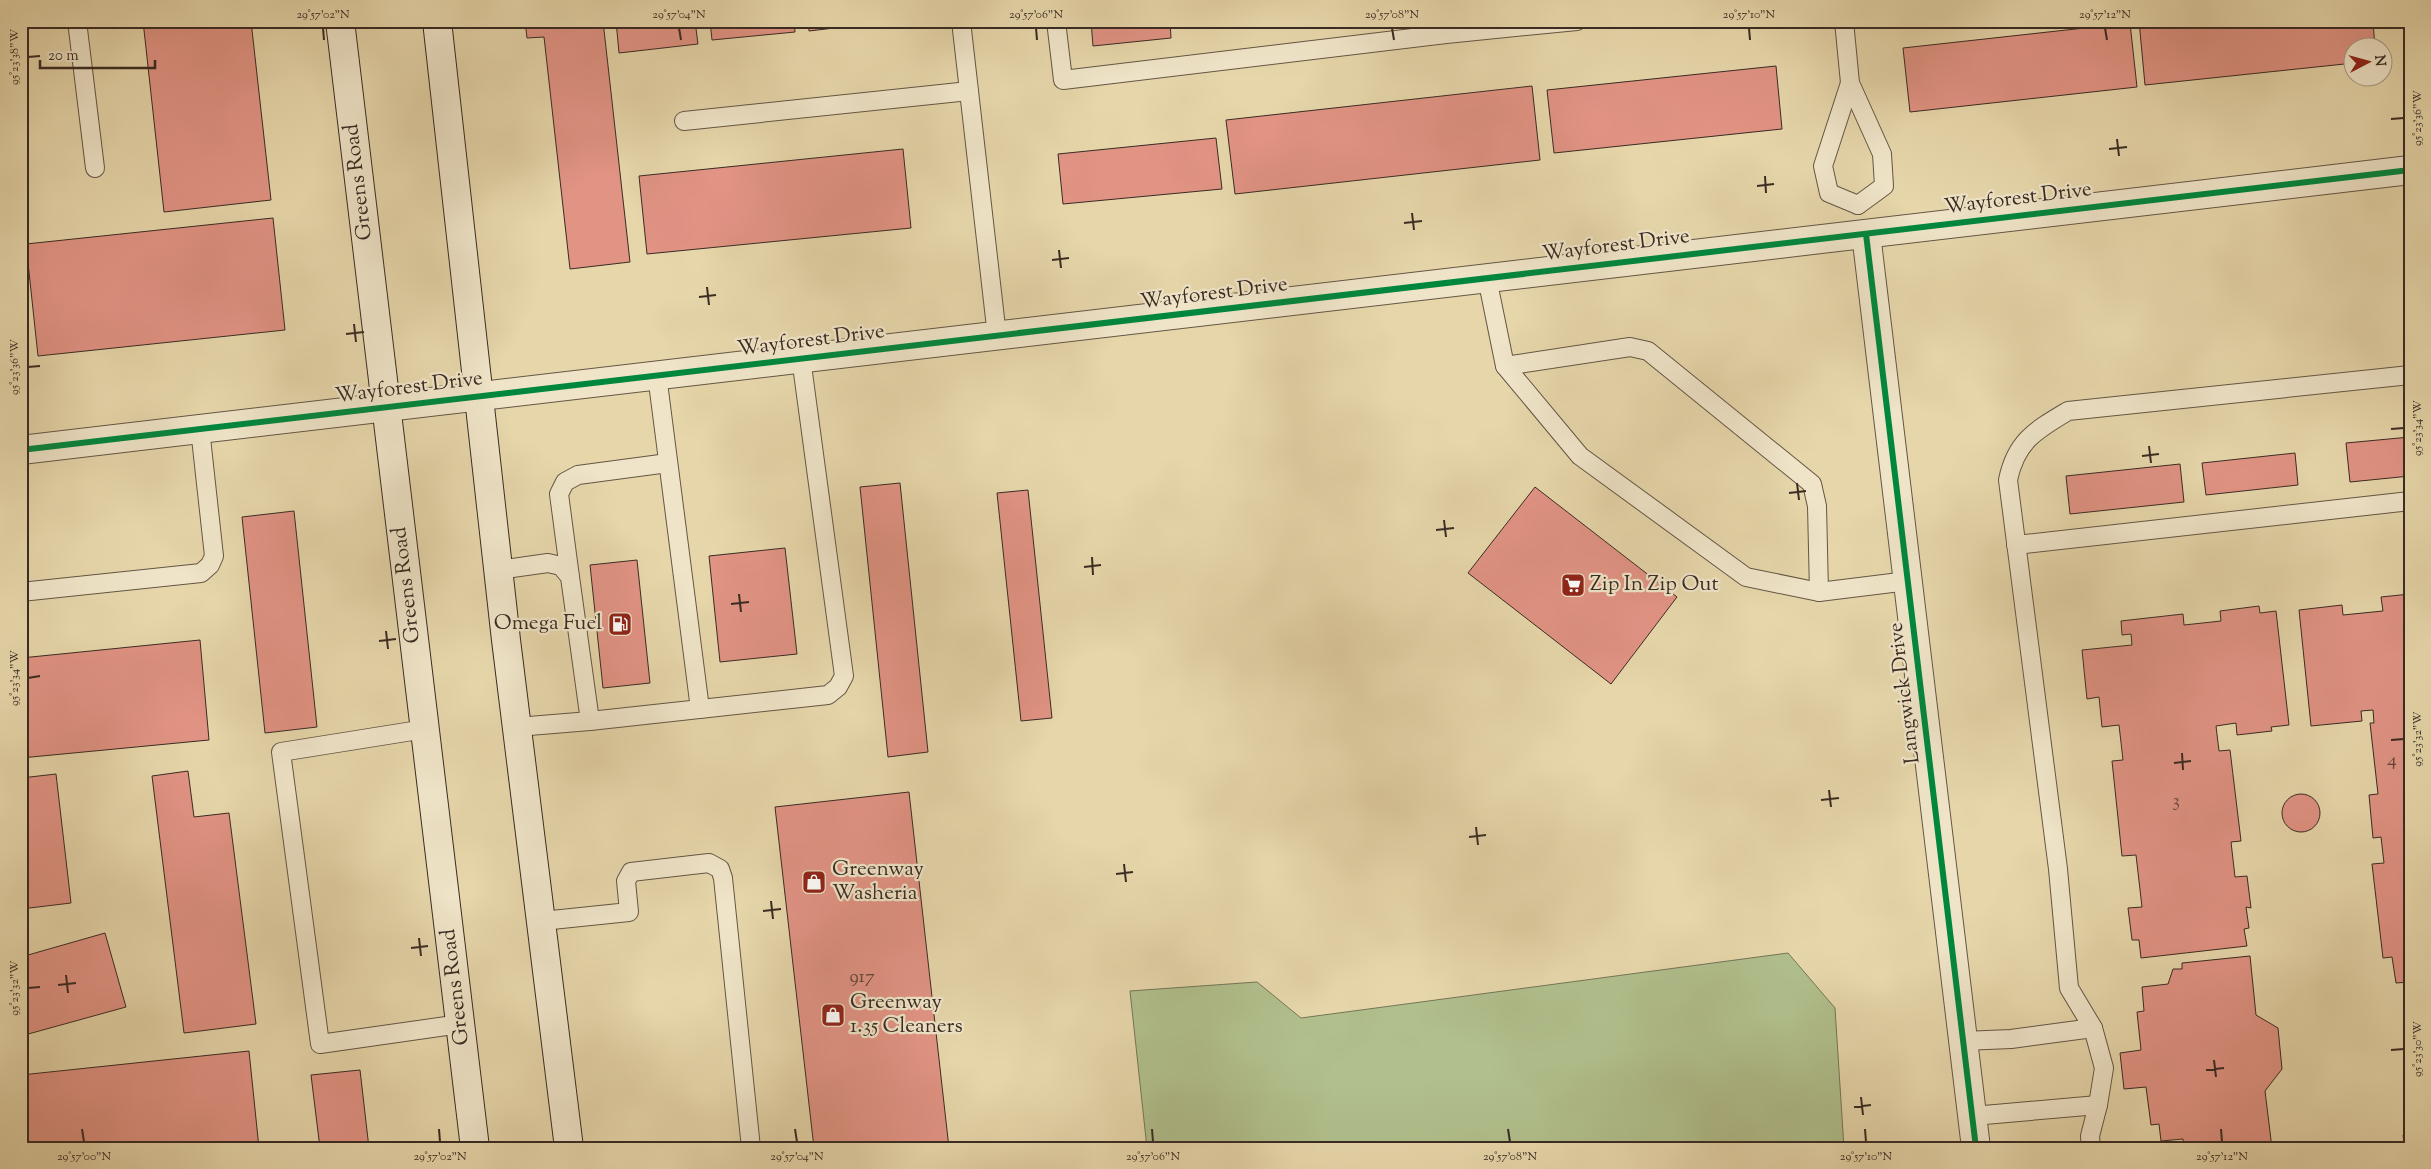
<svg xmlns="http://www.w3.org/2000/svg" width="2431" height="1169" font-family="'Sorts Mill Goudy',serif">
<style>
.green{fill:#b0bf8c;stroke:#747558}
.building{fill:#e19384;stroke:#392b23}
.lines{fill:none;stroke-linecap:round;stroke-linejoin:round}
.service-casing{stroke:#645645;stroke-width:20}
.tertiary-casing{stroke:#645645;stroke-width:30}
.secondary-casing{stroke:#392b23;stroke-width:30}
.service{stroke:#efe4c8;stroke-width:18}
.tertiary{stroke:#efe4c8;stroke-width:28}
.secondary{stroke:#efe4c8;stroke-width:28}
.cycleway-casing{stroke:#efe4c8;stroke-width:9}
.cycleway{stroke:#00873e;stroke-width:6}
.ticks{fill:none;stroke:#392b23;stroke-width:2}
.labels{text-anchor:middle;dominant-baseline:central;stroke-width:4.5;stroke-linejoin:round;paint-order:stroke}
.number-label{font-size:19px;fill:#63453b}
.street-label{font-size:21px;fill:#392b23;stroke:#efe4c8}
.poi-label{font-size:21px;fill:#392b23;stroke:#efe4c8;text-anchor:start}
.neatline{fill:none;stroke:#392b23;stroke-width:2}
.ticks-label{font-size:12px;text-anchor:middle;fill:#392b23}
</style>
<rect width="100%" height="100%" fill="#e6d6aa"/>
<filter id="stains"><feTurbulence type="fractalNoise" baseFrequency=".004" numOctaves="4"/><feColorMatrix values="0 0 0 0 .2 0 0 0 0 .09 0 0 0 0 .02 0 0 0 .5 -.17"/></filter>
<radialGradient id="worn" r=".72"><stop offset=".6" stop-color="#630" stop-opacity="0"/><stop offset="1" stop-color="#630" stop-opacity=".3"/></radialGradient>
<!-- green -->
<path class="green" d="M1788,953L1835,1008L1844,1148H1147L1130,991L1257,982L1301,1018Z"/>
<!-- building -->
<g class="building">
<path d="M143,21H251L271,200L164,212Z"/>
<path d="M525,21H603L630,262L570,269L544,37L527,38Z"/>
<path d="M616,21H695L698,44L619,53Z"/>
<path d="M710,21H794L795,32L712,40Z"/>
<path d="M808,21H885V22L809,31Z"/>
<path d="M1091,21H1170L1171,38L1093,46Z"/>
<path d="M2139,21H2373L2375,48H2354V63L2145,85Z"/>
<path d="M2130,23L2137,87L1910,112L1903,48Z"/>
<path d="M1776,66L1782,129L1554,153L1547,90Z"/>
<path d="M1532,86L1540,160L1235,194L1226,120Z"/>
<path d="M1216,138L1222,189L1063,204L1058,154Z"/>
<path d="M903,149L911,228L647,254L639,176Z"/>
<path d="M273,218L285,330L38,356L26,244Z"/>
<path d="M2410,437V476L2350,482L2346,443Z"/>
<path d="M2295,453L2298,485L2206,495L2202,463Z"/>
<path d="M2180,464L2184,502L2070,514L2066,476Z"/>
<path d="M900,483L928,752L888,757L860,487Z"/>
<path d="M1535,487L1677,597L1611,684L1468,573Z"/>
<path d="M1028,490L1052,718L1021,721L997,493Z"/>
<path d="M294,511L317,727L265,733L242,517Z"/>
<path d="M785,548L797,654L720,662L709,556Z"/>
<path d="M637,560L650,683L603,688L590,565Z"/>
<path d="M2410,594V982L2396,983L2392,957L2383,958L2372,864L2384,863L2381,837L2373,838L2369,795L2378,794L2370,723H2374L2373,710L2361,711L2362,721L2311,726L2299,610L2342,605L2343,615L2383,611L2381,597Z"/>
<path d="M2259,606L2260,613L2276,611L2289,725L2271,727L2272,731L2237,735L2236,723L2216,726L2219,751L2230,750L2241,841L2231,842L2235,877L2247,876L2251,908L2246,907L2249,928L2244,929L2247,946L2141,958L2139,940H2132L2128,908L2142,907L2136,855L2122,856L2112,761L2123,760L2119,725L2102,727L2099,697L2087,699L2082,650L2132,645L2131,634L2122,635L2121,621L2183,614L2184,625L2221,621L2220,611Z"/>
<path d="M200,640L209,740L21,758V658Z"/>
<path d="M188,771L194,817L229,813L256,1024L184,1033L152,776Z"/>
<path d="M56,774L71,903L21,909V778Z"/>
<path d="M909,792L949,1148H814L775,807Z"/>
<circle cx="2301" cy="813" r="19"/>
<path d="M105,933L126,1007L21,1036V957Z"/>
<path d="M2250,956L2256,1015L2278,1028L2282,1069L2265,1091L2272,1148H2184L2183,1139L2161,1141L2159,1124L2151,1125L2146,1087L2124,1089L2120,1053L2141,1050L2137,1012L2144,1011L2142,987L2168,984L2173,969H2182V963Z"/>
<path d="M249,1051L259,1148H21V1075Z"/>
<path d="M360,1070L369,1148H320L311,1075Z"/>
<path d="M2403,1135H2410V1148H2405Z"/>
</g>
<g class="lines">
<!-- service casing -->
<g class="service-casing">
<g id="service">
<path d="M77,21L95,168"/>
<path d="M961,21L997,336"/>
<path d="M1056,21L1063,80L1446,34L1577,21"/>
<path d="M1844,21L1850,83L1882,154L1884,186L1858,205"/>
<path d="M1850,83L1823,166L1829,193L1858,205"/>
<path d="M684,121L969,91"/>
<path d="M1487,278L1505,366L1580,456L1746,577L1819,592L1908,581"/>
<path d="M1505,366L1630,347L1648,351L1812,484L1817,506L1819,592"/>
<path d="M657,375L700,709"/>
<path d="M2016,545L2410,501"/>
<path d="M498,570L548,563L561,566L570,577L590,721"/>
<path d="M570,577L559,494L565,482L578,475L668,463"/>
<path d="M21,592L201,573L210,565L214,556L200,429"/>
<path d="M517,727L590,721L828,695L838,687L844,676L801,358"/>
<path d="M425,729L281,752L320,1044L460,1024"/>
<path d="M542,921L629,912L626,881L631,872L709,863L720,869L723,878L751,1148"/>
<path d="M1963,1041L2011,1039L2093,1028"/>
<path d="M1973,1116L2098,1105"/>
<path d="M2091,1148L2090,1136L2098,1105L2104,1068L2093,1028L2069,988L2058,869L2008,480C2016,441 2036,430 2068,411L2410,375"/>
</g>
</g>
<!-- tertiary casing -->
<g class="tertiary-casing">
<g id="tertiary">
<path d="M1866,234L1976,1148"/>
<path d="M21,450L2410,170"/>
</g>
</g>
<!-- secondary casing -->
<g class="secondary-casing">
<g id="secondary">
<path d="M340,21L475,1148"/>
<path d="M437,21L506,640L569,1148"/>
</g>
</g>
<!-- service -->
<use href="#service" class="service"/>
<!-- tertiary -->
<use href="#tertiary" class="tertiary"/>
<!-- secondary -->
<use href="#secondary" class="secondary"/>
<!-- cycleway casing -->
<g class="cycleway-casing">
<g id="cycleway">
<path d="M1866,234L1976,1148"/>
<path d="M21,450L2410,170"/>
</g>
</g>
<!-- cycleway -->
<use href="#cycleway" class="cycleway"/>
</g>
<!-- ticks -->
<path class="ticks" d="M323,28L324,40M679,28L681,40M1036,28L1037,40M1392,28L1394,40M1749,28L1750,40M2105,28L2107,40M28,57L40,56M2391,119L2404,118M2117,139L2119,156M2109,149L2127,147M1765,176L1766,193M1757,186L1774,184M1412,213L1414,230M1404,223L1422,221M1059,250L1061,268M1052,260L1069,258M707,287L709,305M699,297L716,295M354,324L356,342M346,334L364,332M28,367L40,366M2391,429L2404,428M2149,446L2151,463M2142,456L2159,454M1797,483L1799,500M1789,493L1806,491M1444,520L1446,537M1436,530L1454,528M1092,557L1093,575M1084,567L1101,565M739,594L741,612M731,604L749,602M386,631L388,649M379,641L396,639M28,678L40,676M2391,740L2404,739M2182,753L2183,770M2174,763L2191,761M1829,790L1831,807M1821,800L1839,798M1476,827L1478,845M1469,837L1486,835M1124,864L1126,882M1116,874L1133,872M771,901L773,919M763,911L781,909M419,938L421,956M411,948L428,946M66,975L68,993M58,985L76,983M28,988L40,987M2391,1050L2404,1049M2214,1060L2216,1077M2206,1070L2224,1068M1861,1097L1863,1115M1854,1107L1871,1105M82,1129L84,1142M439,1129L440,1142M795,1129L797,1142M1152,1129L1153,1142M1508,1129L1510,1142M1865,1129L1866,1142M2221,1129L2222,1142"/>
<!-- icons -->
<defs>
<g id="supermarket-square" transform="scale(1.25)"><rect x="-9" y="-9" width="18" height="18" rx="4" fill="#8f2418" stroke="#efe4c8"/><path d="M-6-5.5h2.5l.6 2H6L4.5 2H-2.5L-4.4-4H-6ZM-1.5 3.2a1.3 1.3 0 1 0 .1 0ZM3 3.2a1.3 1.3 0 1 0 .1 0Z" fill="#fff"/></g>
<g id="fuel-square" transform="scale(1.25)"><rect x="-9" y="-9" width="18" height="18" rx="4" fill="#8f2418" stroke="#efe4c8"/><path d="M-5.5-6h7V0h2V4h1.3V-2.5L3-4.5l.8-.8L6-3V5H2.5V1h-1V6h-7ZM-4.2-4.7v3.2H.2V-4.7Z" fill="#fff"/></g>
<g id="shop-square" transform="scale(1.25)"><rect x="-9" y="-9" width="18" height="18" rx="4" fill="#8f2418" stroke="#efe4c8"/><path d="M-5-2.5h2.3a2.7 3.5 0 0 1 5.4 0H5L5.5 6h-11ZM-1.5-2.5h3a1.5 2.3 0 0 0-3 0Z" fill="#fff"/></g>
</defs>
<g fill-rule="evenodd">
<use href="#supermarket-square" x="1573" y="585"/>
<use href="#fuel-square" x="620" y="624"/>
<use href="#shop-square" x="814" y="882"/>
<use href="#shop-square" x="833" y="1015"/>
</g>
<g class="labels">
<!-- number labels -->
<g class="number-label">
<text x="2392" y="760">4</text>
<text x="2176" y="801">3</text>
<text x="862" y="977">917</text>
</g>
<!-- street labels -->
<g class="street-label">
<text transform="translate(359 182) rotate(-97)">Greens Road</text>
<text transform="translate(2018 199) rotate(-7)">Wayforest Drive</text>
<text transform="translate(1616 246) rotate(-7)">Wayforest Drive</text>
<text transform="translate(1214 294) rotate(-7)">Wayforest Drive</text>
<text transform="translate(811 341) rotate(-7)">Wayforest Drive</text>
<text transform="translate(409 388) rotate(-7)">Wayforest Drive</text>
<text transform="translate(407 585) rotate(-97)">Greens Road</text>
<text transform="translate(1905 693) rotate(-97)">Langwick Drive</text>
<text transform="translate(456 987) rotate(-97)">Greens Road</text>
</g>
<!-- poi labels -->
<g class="poi-label">
<text x="1590" y="585">Zip In Zip Out</text>
<text x="602" y="624" text-anchor="end">Omega Fuel</text>
<text x="832" y="870">Greenway<tspan x="832" dy="24">Washeria</tspan></text>
<text x="850" y="1003">Greenway<tspan x="850" dy="24">1.35 Cleaners</tspan></text>
</g>
</g>
<!-- margin -->
<rect width="2431" height="1169" fill="none" stroke="#e6d6aa" stroke-width="55"/>
<!-- north arrow -->
<g transform="translate(2368 62) rotate(84)"><circle r="24" fill="#efe4c8" stroke="#a69a86"/>
<path d="M0-4L9 19L0 12L-9 19Z" fill="#8f2418"/>
<text y="-8" font-size="14" font-weight="bold" text-anchor="middle" fill="#392b23">N</text>
</g>
<!-- scale -->
<path d="M40 60v8h115v-8" fill="none" stroke="#392b23" stroke-width="2.5"/>
<text x="48" y="60" font-size="15" fill="#392b23" stroke="#efe4c8" stroke-width="4" paint-order="stroke">20 m</text>
<rect x="28" y="28" width="2376" height="1114" class="neatline"/>
<g class="ticks-label">
<text x="323" y="18">29°57'02"N</text>
<text x="679" y="18">29°57'04"N</text>
<text x="1036" y="18">29°57'06"N</text>
<text x="1392" y="18">29°57'08"N</text>
<text x="1749" y="18">29°57'10"N</text>
<text x="2105" y="18">29°57'12"N</text>
<text transform="translate(14 57) rotate(-90)" y="4">95°23'38"W</text>
<text transform="translate(2417 118) rotate(-90)" y="4">95°23'36"W</text>
<text transform="translate(14 367) rotate(-90)" y="4">95°23'36"W</text>
<text transform="translate(2417 428) rotate(-90)" y="4">95°23'34"W</text>
<text transform="translate(14 678) rotate(-90)" y="4">95°23'34"W</text>
<text transform="translate(2417 739) rotate(-90)" y="4">95°23'32"W</text>
<text transform="translate(14 988) rotate(-90)" y="4">95°23'32"W</text>
<text transform="translate(2417 1049) rotate(-90)" y="4">95°23'30"W</text>
<text x="84" y="1160">29°57'00"N</text>
<text x="440" y="1160">29°57'02"N</text>
<text x="797" y="1160">29°57'04"N</text>
<text x="1153" y="1160">29°57'06"N</text>
<text x="1510" y="1160">29°57'08"N</text>
<text x="1866" y="1160">29°57'10"N</text>
<text x="2222" y="1160">29°57'12"N</text>
</g>
<rect width="100%" height="100%" filter="url(#stains)"/>
<rect width="100%" height="100%" fill="url(#worn)"/>
</svg>
